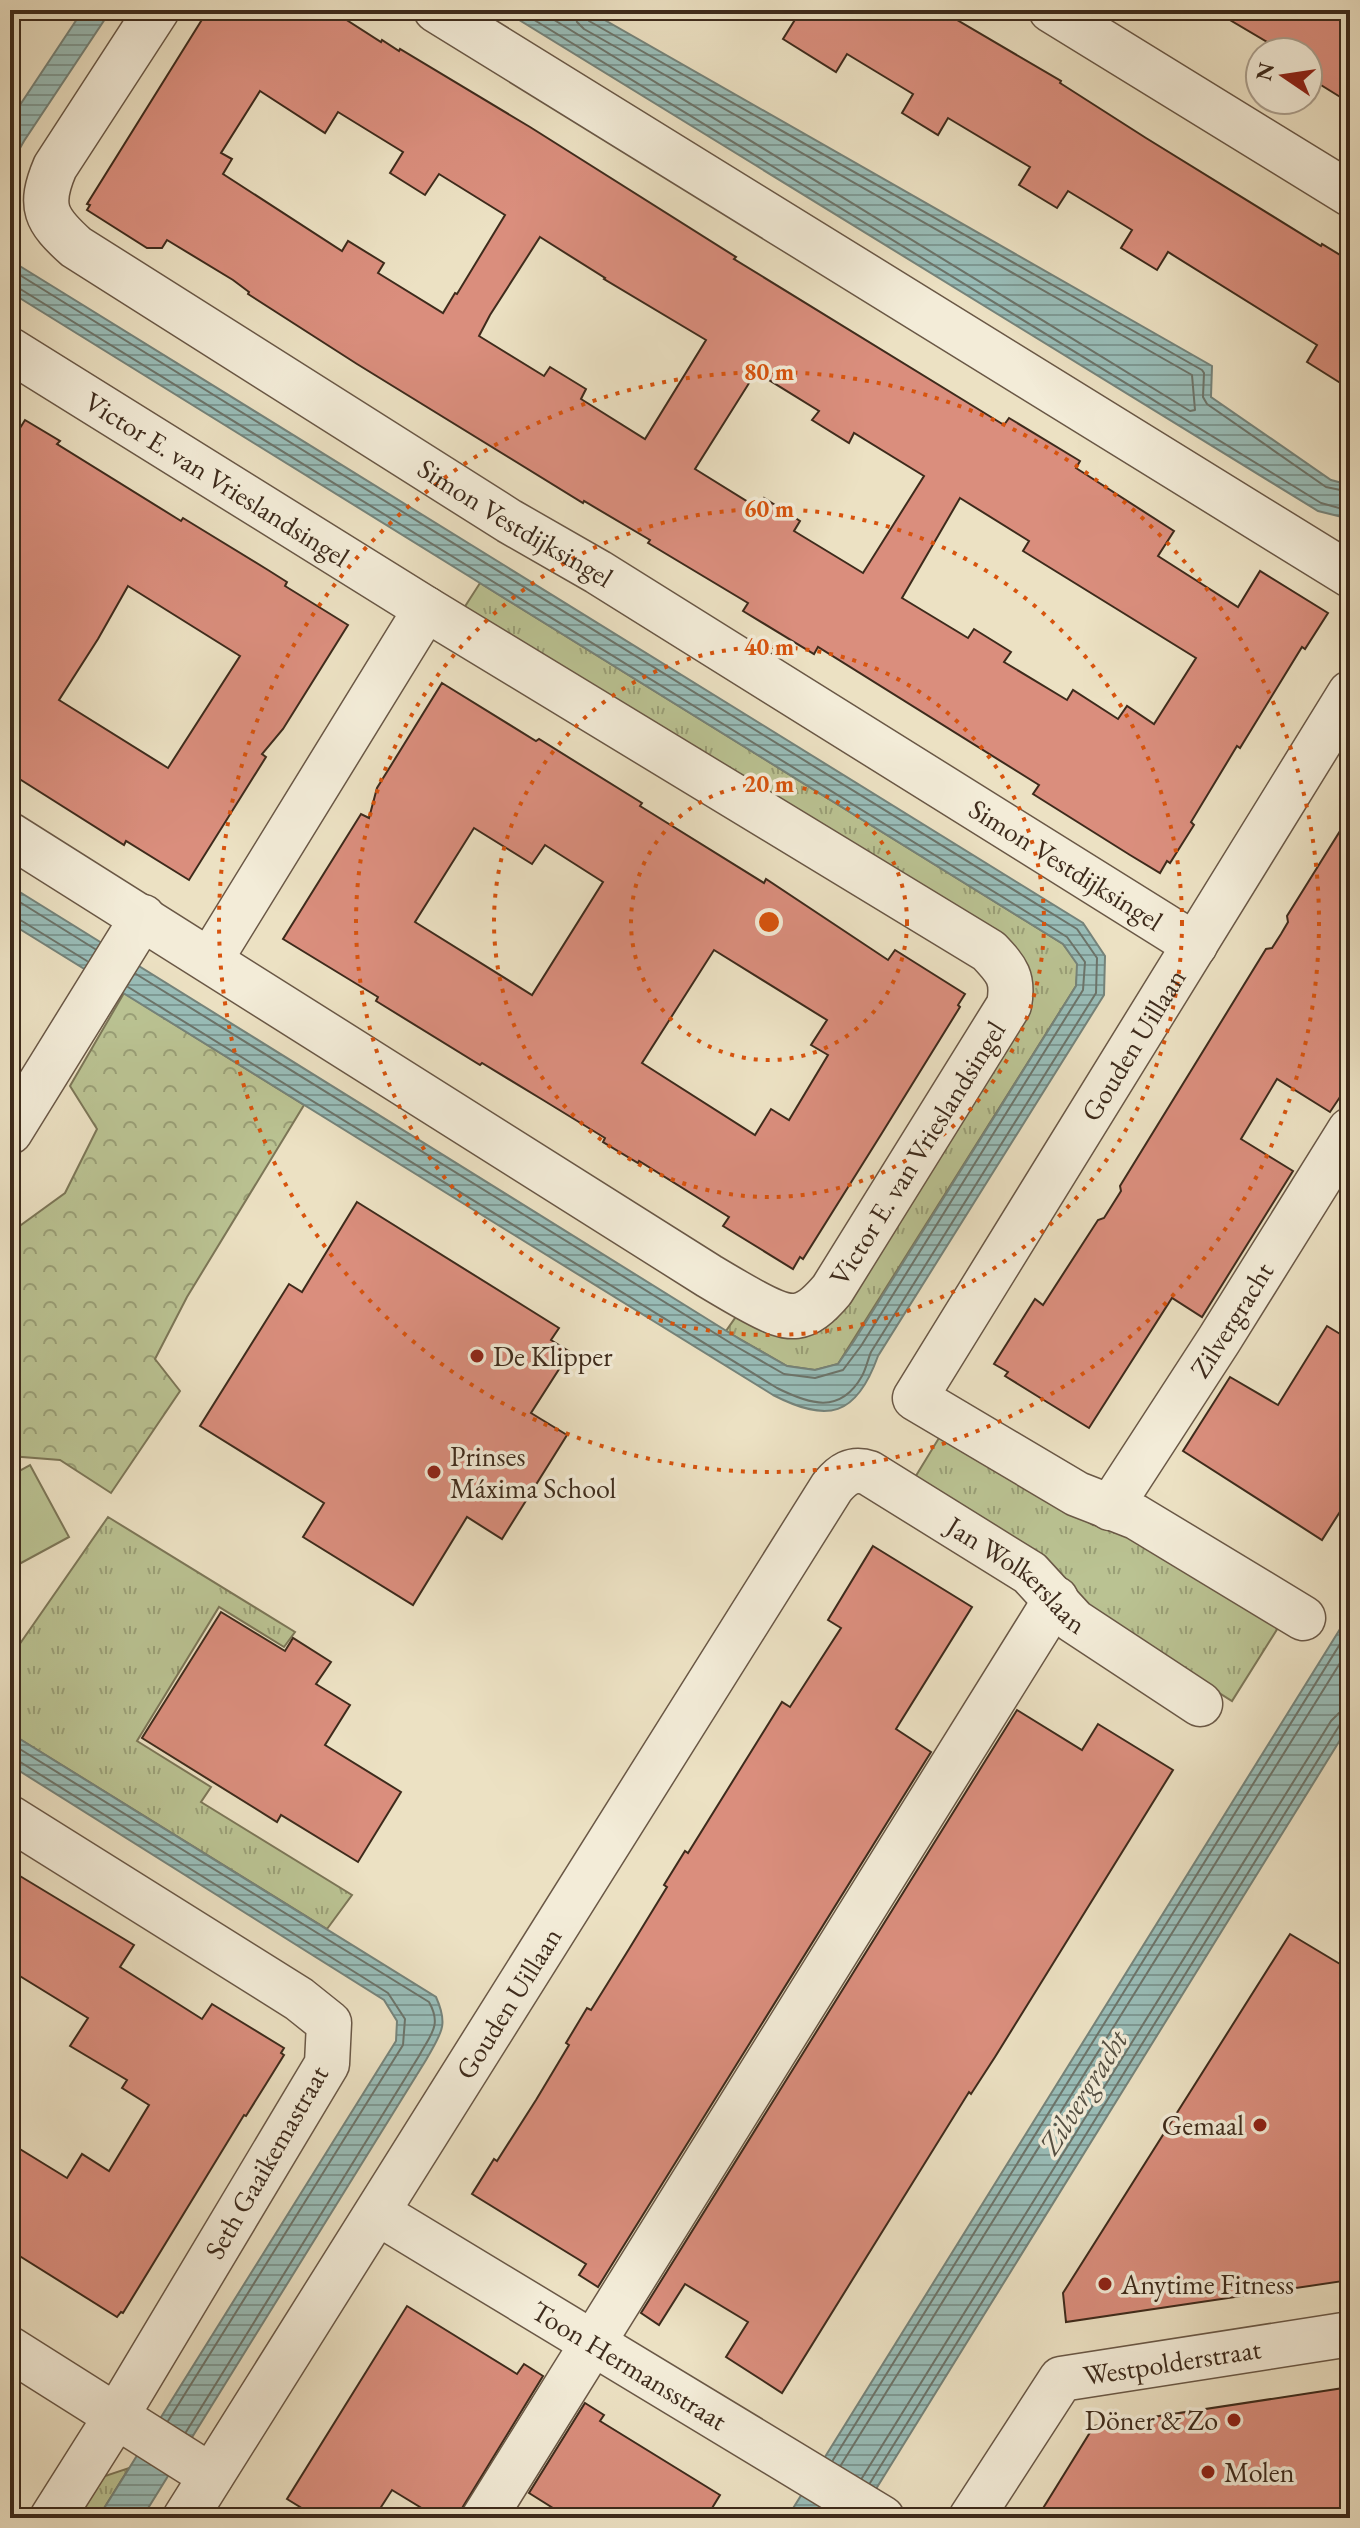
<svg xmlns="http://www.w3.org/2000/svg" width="1360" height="2528" font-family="'EB Garamond',serif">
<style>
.grass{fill:url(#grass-tufts);stroke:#7c7657;stroke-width:2}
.park{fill:url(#park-crowns);stroke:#7c7657;stroke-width:2}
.pitch{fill:#bac292;stroke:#7c7657;stroke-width:2}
.water{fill:url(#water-rules);stroke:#75837a;stroke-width:2}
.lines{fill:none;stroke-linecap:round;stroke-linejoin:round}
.shore{stroke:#6c746a;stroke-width:2}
.building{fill:#da8e7d;stroke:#3e2b1c;stroke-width:2;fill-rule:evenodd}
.street-casing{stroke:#6a5846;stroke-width:47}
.street{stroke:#f3ecd8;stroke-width:44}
.ring{fill:none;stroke:#d7540e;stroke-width:4;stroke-dasharray:4 8}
.poi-dot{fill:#8f2418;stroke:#f3ecd8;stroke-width:3}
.labels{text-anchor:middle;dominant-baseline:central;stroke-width:7;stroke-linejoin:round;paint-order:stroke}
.street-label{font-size:28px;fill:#3e2b1c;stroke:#f3ecd8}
.poi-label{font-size:28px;fill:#3e2b1c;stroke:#f3ecd8;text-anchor:start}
.water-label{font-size:30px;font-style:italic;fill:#555043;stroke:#f3ecd8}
.centre{fill:#d7540e;stroke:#f3ecd8;stroke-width:4}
.ring-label{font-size:24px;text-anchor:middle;font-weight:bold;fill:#d7540e;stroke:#f3ecd8;stroke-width:7;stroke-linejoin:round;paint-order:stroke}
</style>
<defs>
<pattern id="grass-tufts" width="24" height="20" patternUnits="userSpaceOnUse" patternTransform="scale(2)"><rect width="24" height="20" fill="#bac292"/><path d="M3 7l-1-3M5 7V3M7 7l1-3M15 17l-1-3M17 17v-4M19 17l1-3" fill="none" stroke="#999e76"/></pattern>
<pattern id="park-crowns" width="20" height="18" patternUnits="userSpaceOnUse" patternTransform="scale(2)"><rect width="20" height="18" fill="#bac292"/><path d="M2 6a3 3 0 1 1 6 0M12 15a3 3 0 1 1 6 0" fill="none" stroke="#999e76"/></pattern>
<pattern id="water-rules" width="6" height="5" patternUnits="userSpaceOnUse" patternTransform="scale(2)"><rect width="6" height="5" fill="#99bdb8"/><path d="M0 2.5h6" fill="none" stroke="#7e9a95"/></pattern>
</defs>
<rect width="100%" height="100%" fill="#ece1c3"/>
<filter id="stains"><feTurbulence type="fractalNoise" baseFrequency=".0025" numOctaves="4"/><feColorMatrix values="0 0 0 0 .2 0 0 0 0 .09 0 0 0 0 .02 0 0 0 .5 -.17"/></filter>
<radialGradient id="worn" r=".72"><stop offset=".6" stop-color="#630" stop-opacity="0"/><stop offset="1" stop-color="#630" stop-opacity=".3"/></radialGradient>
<!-- grass -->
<g class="grass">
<path d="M480,583L1063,944L1078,964L1076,986L838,1364L815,1370L787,1366L726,1331L740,1311L803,1331L836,1319L1026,1011V985L464,608Z"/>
<path d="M942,1433L1093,1525L1133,1531L1281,1623L1232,1701L1088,1610L914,1479Z"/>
<path d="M108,1517L295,1632L284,1647L219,1607L137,1741L211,1787L201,1802L352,1895L327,1929L10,1733V1658Z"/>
<path d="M129,2468L98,2518H71L96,2479Z"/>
</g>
<!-- park -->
<path class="park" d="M124,993L304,1105L187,1297L155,1359L180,1391L111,1493L60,1460L10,1456V1233L65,1193L97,1129L70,1086Z"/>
<!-- pitch -->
<path class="pitch" d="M30,1465L69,1537L10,1569V1476Z"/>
<!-- water -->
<g class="water">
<path d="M83,10H111L24,141L10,166V120Z"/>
<path d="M503,10H587L1212,366L1211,397L1331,480L1350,485V519L1318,511Z"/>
<path d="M10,260L1083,923L1105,956L1104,995L878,1356C856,1417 828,1423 773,1395L10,923V886L741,1340L787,1366L815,1370L838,1364L854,1341L1076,986L1077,964L1063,944L10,292Z"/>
<path d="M1350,1613V1724L858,2518H787Z"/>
<path d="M10,1733L436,1997C449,2026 441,2033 426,2060L142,2518H98L396,2041L397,2021L384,2000L10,1765Z"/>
</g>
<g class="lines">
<!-- shore -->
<g class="shore">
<path d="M518,10L1321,503L1350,511"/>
<path d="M538,10L1190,411L1195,410L1192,375L584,29L577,22L574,10"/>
<path d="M585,10V16L589,21L1202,370L1204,373L1203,397L1207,404L1326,487L1350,492"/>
<path d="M10,269L1077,929L1097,958L1096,993L871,1352C868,1359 866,1369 862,1376C840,1415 809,1404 777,1388L128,987"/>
<path d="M10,286L17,287L1067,937L1085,962L1083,990L861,1346L843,1370L815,1378L784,1374L737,1347L136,974"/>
<path d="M10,896L95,949"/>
<path d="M10,917L17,918L87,961"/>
<path d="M10,1743L429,2002C442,2025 431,2034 419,2056L186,2432"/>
<path d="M10,1759L17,1760L388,1993L405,2019L403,2045L168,2421"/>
<path d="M833,2460L1350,1628"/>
<path d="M841,2465L1350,1647"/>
<path d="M862,2478L1331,1721L1339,1713L1350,1711"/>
<path d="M870,2483L1339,1726L1344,1722L1350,1721"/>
</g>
</g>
<!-- building -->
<g class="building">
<path d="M208,10H331L381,42L382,40L399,51L400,49L530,127L736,257L734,259L1004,425L1009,418L1080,461L1076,468L1174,531L1158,556L1238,607L1260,571L1328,613L1305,649L1302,647L1240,748L1237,746L1191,822L1194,825L1170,863L1167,861L1160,873L1130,855L1033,794L1039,785L818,647L814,654L743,611L748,603L648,543L650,540L584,501L583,503L357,364L248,294L249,292L233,280L167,240L162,248H147L87,210L90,205L87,204ZM260,91L325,133L338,112L403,152L390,173L425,195L439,174L505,215L457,294L455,293L443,313L378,273L384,263L348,241L342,251L223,174L232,159L221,153ZM540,237L605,278L604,279L706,340L645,439L581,399L586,389L550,367L544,376L479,336L490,315ZM756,372L819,411L812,420L849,443L854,433L924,476L863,573L794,531L800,521L764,498L758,508L695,469ZM960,498L1029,541L1023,551L1196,658L1154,724L1127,706L1118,719L1073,690L1067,700L1004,662L1011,652L974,629L968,638L902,598Z"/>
<path d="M801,10H940L1061,81L1060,83L1146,138L1321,246L1322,244L1350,261V389L1307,362L1317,345L1168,252L1157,270L1121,248L1132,230L1101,211L1068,191L1057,208L1019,185L1030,167L948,118L938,135L902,113L913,94L847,54L836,72L783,39Z"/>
<path d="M1213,10H1350V103L1308,77V52H1284Z"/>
<path d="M25,420L60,441L57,444L181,521L183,518L268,570L287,582L285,586L348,625L283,729L262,754L266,757L189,880L126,841L124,845L10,773V444ZM128,586L240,656L168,768L59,700L98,639Z"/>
<path d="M442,683L536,741L539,739L642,803L640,806L764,883L766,879L888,960L895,950L965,994L958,1005L960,1007L882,1133L803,1259L800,1257L793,1269L723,1226L729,1217L639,1161L638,1163L603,1142L605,1138L543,1100L482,1063L480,1065L376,1001L378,997L283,939L361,814L369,818L377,788ZM474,828L532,864L545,845L603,882L532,995L415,922ZM714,950L827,1020L811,1045L828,1055L789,1120L771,1109L755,1135L642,1063Z"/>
<path d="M1350,815V1082L1330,1112L1277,1079L1241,1139L1293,1171L1202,1317L1172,1298L1089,1428L1005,1376L1008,1372L994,1364L1035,1299L1043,1305L1098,1220L1104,1218L1121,1191L1120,1186L1266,949L1272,948L1281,934L1288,922L1287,916Z"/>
<path d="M357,1202L559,1328L551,1340L570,1352L531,1413L567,1435L502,1539L467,1517L413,1605L303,1537L324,1503L200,1426L289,1284L302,1292Z"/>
<path d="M1327,1326L1350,1340V1496L1322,1540L1183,1451L1230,1377L1278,1405Z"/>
<path d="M873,1546L972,1607L896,1729L931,1752L598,2287L579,2275L586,2264L472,2194L494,2159L497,2161L536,2100L569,2045L566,2043L587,2008L591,2010L629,1949L667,1887L664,1885L685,1851L688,1853L782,1702L790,1707L841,1628L828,1620Z"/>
<path d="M221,1612L285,1651L293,1638L331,1662L316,1684L350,1705L325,1745L401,1792L358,1862L281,1815L277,1822L142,1738Z"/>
<path d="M1017,1710L1082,1750L1098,1724L1173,1770L995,2057L971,2094L969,2092L782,2393L726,2357L748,2322L685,2284L659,2325L641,2313Z"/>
<path d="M10,1870L134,1945L120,1967L202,2019L212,2004L284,2048L281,2053L284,2055L266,2084L246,2116L244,2115L123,2313L121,2312L117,2317L10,2250V2143L67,2178L82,2154L109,2171L149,2105L122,2088L127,2080L70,2046L88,2018L10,1970Z"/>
<path d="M1290,1934L1350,1970V2280L1066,2322L1063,2293Z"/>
<path d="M407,2306L517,2374L524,2364L543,2376L456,2518H438L392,2490L374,2518H318L287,2499Z"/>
<path d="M1350,2387V2518H1037L1094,2426Z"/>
<path d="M585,2403L604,2415L600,2421L720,2495L706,2518H569L529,2493Z"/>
</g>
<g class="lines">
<!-- street casing -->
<g class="street-casing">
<g id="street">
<path id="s1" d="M157,10L55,167C38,207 46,220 76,247L509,521L598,572L1195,945"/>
<path d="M436,10L1350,575"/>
<path d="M1051,10L1350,194"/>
<path id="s2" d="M10,350L426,609L989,951C1007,970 1014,978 1009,1005L832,1290C804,1323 791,1322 754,1302C739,1294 724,1285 709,1276L10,835"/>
<path d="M210,960L426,609"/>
<path d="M10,1132L143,917"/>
<path id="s3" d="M1110,1508L1219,1340L1350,1130"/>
<path id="s4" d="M1303,1618L1136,1517L1077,1494L915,1398L1350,693"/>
<path d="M10,1818L299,1999L329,2023L327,2064L117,2415L52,2518"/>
<path id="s5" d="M378,2213L882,2518"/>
<path d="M10,2349L211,2476"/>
<path id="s6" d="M185,2518L832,1487C842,1475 852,1467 869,1473L1030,1573L1074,1621L1200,1704"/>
<path d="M484,2518L1056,1599"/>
<path id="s7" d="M971,2518L1061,2379L1350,2334"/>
</g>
</g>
<!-- street -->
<use href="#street" class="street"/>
</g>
<!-- distance rings -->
<g class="ring">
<circle cx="769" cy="922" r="138"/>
<circle cx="769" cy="922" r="275"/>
<circle cx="769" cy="922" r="413"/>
<circle cx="769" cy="922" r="550"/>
</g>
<!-- markers -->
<g class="poi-dot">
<circle cx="477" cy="1356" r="8"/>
<circle cx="434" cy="1472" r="8"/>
<circle cx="1260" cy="2125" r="8"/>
<circle cx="1105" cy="2284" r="8"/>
<circle cx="1234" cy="2420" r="8"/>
<circle cx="1208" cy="2472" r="8"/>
</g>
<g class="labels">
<!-- street labels -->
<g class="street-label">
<text stroke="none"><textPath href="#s2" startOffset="244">Victor E. van Vrieslandsingel</textPath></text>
<text stroke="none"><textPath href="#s1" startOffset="798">Simon Vestdijksingel</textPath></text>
<text stroke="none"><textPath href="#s1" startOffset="1446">Simon Vestdijksingel</textPath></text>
<text stroke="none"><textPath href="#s4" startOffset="862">Gouden Uillaan</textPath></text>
<text transform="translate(917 1153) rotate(-58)">Victor E. van Vrieslandsingel</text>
<text stroke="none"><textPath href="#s3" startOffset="224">Zilvergracht</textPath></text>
<text stroke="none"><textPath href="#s6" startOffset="1440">Jan Wolkerslaan</textPath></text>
<text stroke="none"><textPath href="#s6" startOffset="608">Gouden Uillaan</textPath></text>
<text transform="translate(266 2162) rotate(-60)">Seth Gaaikemastraat</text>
<text stroke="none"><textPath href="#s7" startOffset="278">Westpolderstraat</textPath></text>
<text stroke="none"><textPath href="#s5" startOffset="294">Toon Hermansstraat</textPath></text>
</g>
<!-- poi labels -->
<g class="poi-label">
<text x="493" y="1356">De Klipper</text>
<text x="450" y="1456">Prinses<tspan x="450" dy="32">Máxima School</tspan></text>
<text x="1244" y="2125" text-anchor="end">Gemaal</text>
<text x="1121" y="2284">Anytime Fitness</text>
<text x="1218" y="2420" text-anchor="end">Döner &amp; Zo</text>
<text x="1224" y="2472">Molen</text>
</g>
<!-- water labels -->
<g class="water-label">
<text transform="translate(1083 2092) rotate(-58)">Zilvergracht</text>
</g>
</g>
<circle cx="769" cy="922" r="12" class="centre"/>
<g class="ring-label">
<text x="769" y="380">80 m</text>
<text x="769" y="517">60 m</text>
<text x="769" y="655">40 m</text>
<text x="769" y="792">20 m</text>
</g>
<!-- margin -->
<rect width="1360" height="2528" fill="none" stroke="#ece1c3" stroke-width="40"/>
<rect x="12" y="12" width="1336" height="2504" fill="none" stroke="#3e2b1c" stroke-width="4"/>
<rect x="20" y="20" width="1320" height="2488" fill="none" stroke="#3e2b1c" stroke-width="2"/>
<!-- north arrow -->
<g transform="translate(1284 76) rotate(283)"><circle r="38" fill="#f3ecd8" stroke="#ab9f8d" stroke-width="2"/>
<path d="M0-6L14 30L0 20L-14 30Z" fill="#8f2418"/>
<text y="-12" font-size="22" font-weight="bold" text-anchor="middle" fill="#3e2b1c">N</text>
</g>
<rect width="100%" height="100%" filter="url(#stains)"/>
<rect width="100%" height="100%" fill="url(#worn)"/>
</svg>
